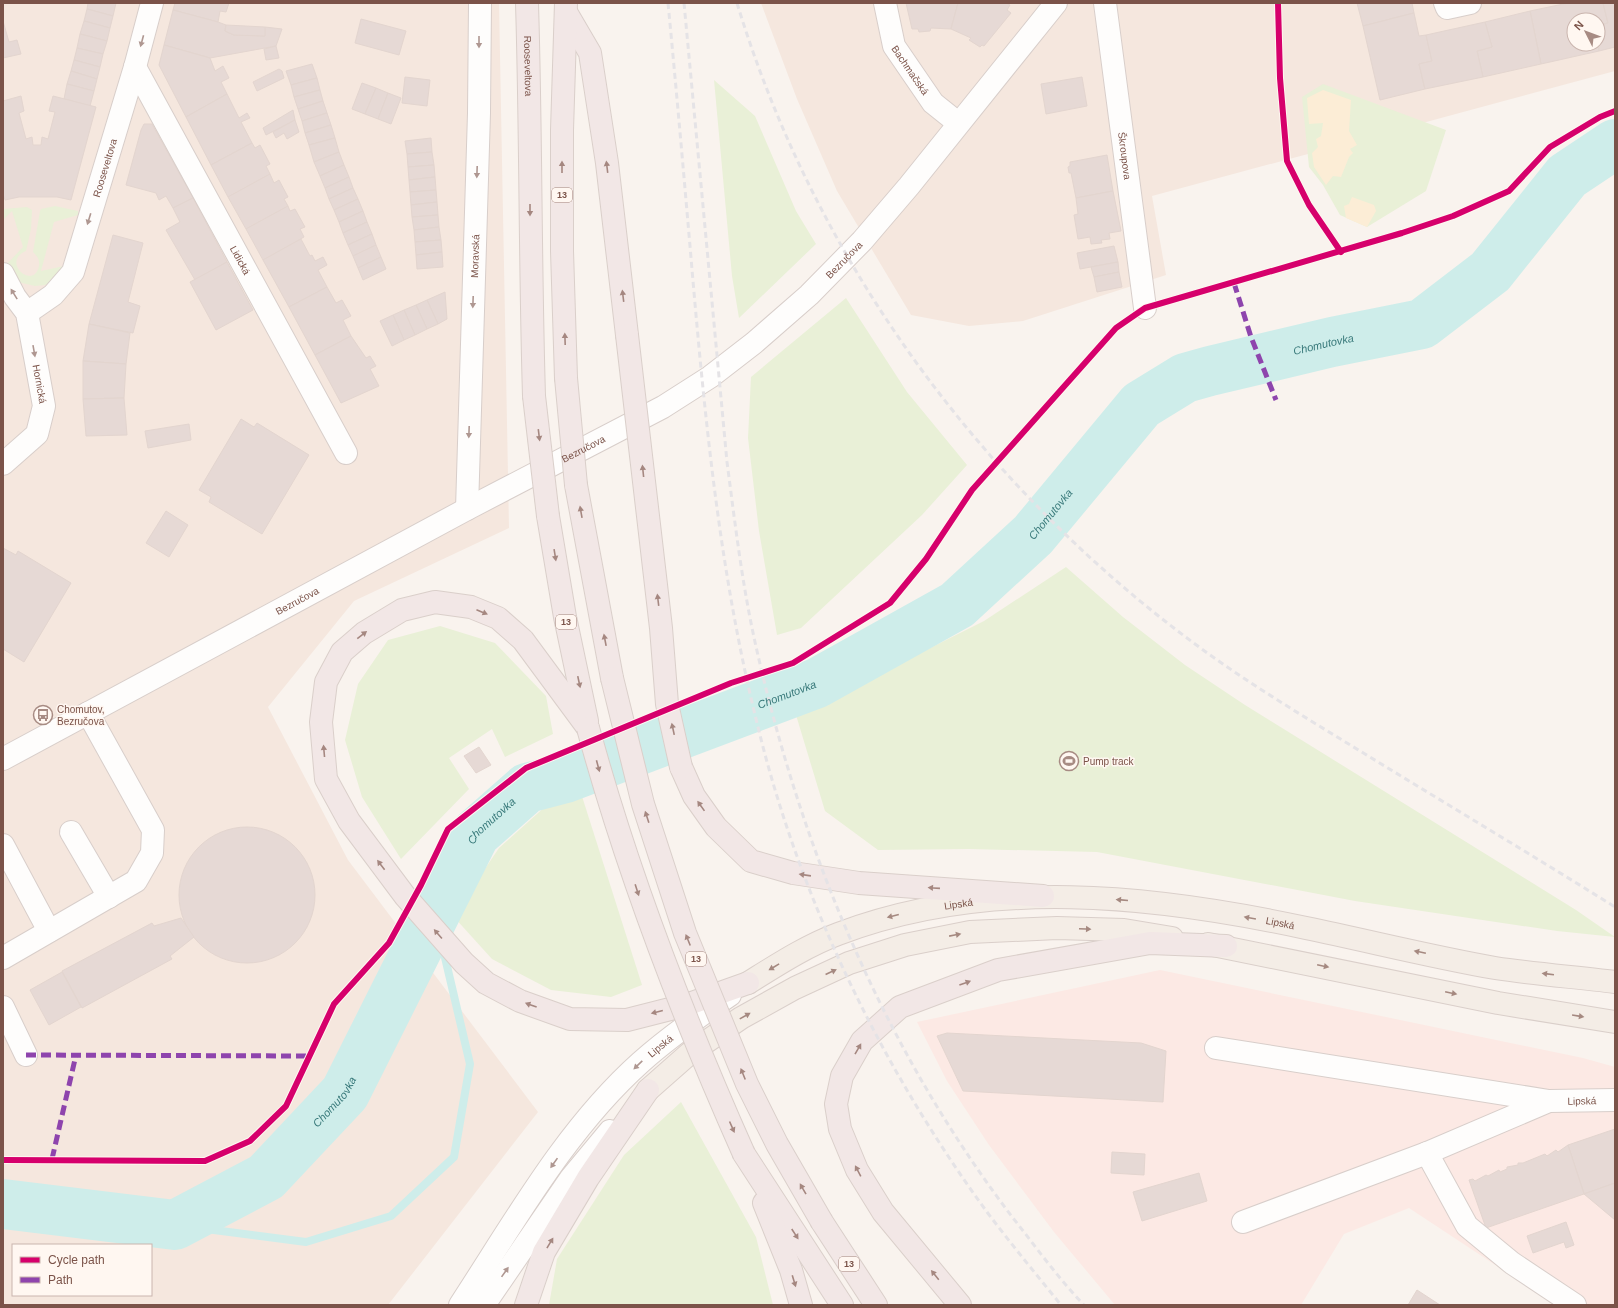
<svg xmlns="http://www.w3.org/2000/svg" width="1618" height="1308" font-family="Arial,sans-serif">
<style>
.residential{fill:#f5e7de;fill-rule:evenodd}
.commercial{fill:#fce9e4}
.green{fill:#e9f0d7}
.sand{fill:#fcedd6}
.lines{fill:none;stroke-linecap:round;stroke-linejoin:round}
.stream{stroke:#ceedea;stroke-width:8}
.river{stroke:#ceedea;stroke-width:50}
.building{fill:#e6d9d5;stroke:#e3d5cf}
.minor-casing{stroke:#d8ceca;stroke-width:24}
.major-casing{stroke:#dacfca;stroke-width:24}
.highway-casing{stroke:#dacfca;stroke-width:24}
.minor{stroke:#fefdfc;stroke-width:22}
.major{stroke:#f4ede6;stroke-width:22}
.highway{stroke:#f2e7e6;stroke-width:22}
.rail{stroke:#e5e3e6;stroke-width:3;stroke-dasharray:6 4;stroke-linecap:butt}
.highway-bridge-casing{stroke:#dacfca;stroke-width:24;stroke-linecap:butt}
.highway-bridge{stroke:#f2e7e6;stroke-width:22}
.quiet{stroke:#8e44ad;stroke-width:5;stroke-dasharray:10 5;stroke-linecap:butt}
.cycleway-casing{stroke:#fff7f1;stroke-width:8}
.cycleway{stroke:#d6006c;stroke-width:6}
.oneway{fill:#af9791}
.oneway2{fill:#a58780}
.oneway3{fill:#a58980}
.labels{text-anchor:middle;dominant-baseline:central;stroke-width:3;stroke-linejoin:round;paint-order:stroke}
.shield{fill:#fff7f1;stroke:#a3847b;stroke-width:1}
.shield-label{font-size:9px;font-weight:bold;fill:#7b5349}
.street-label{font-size:10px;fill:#7b5349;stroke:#fff7f1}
.poi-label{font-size:10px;fill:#7b5349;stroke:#fff7f1;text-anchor:start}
.water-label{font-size:11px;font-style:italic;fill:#38797a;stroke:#fff7f1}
</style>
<rect width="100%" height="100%" fill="#f9f3ee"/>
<!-- residential -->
<g class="residential">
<path d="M3,3H499L509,528L354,601L268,707L348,860L538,1112L388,1305H3ZM13,1245H151V1295H13Z"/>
<path d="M761,3H1615V71L1152,196L1166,275L1023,321L969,326L911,315L837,191L797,99ZM1574,20H1598V44H1574Z"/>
</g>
<!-- commercial -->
<path class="commercial" d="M1160,970L1583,1058L1615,1067V1305H1556L1409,1208L1344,1234L1301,1305H1115L1054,1232L989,1145L947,1081L917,1022Z"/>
<!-- green -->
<g class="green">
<path d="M714,80L755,116L796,211L816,244L739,318L732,276Z"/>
<path d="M1323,84L1446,130L1426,191L1367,227L1340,215L1323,185L1309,167L1302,97Z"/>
<path d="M55,206L78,211V215L54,222L41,271L64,266L53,281L45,285L35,286L18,282L7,264L23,247L12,211L3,220V209L27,207L32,210L31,229L26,251C0,262 34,291 39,266C40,259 37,256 33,252L40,211L41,209Z"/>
<path d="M846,298L907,392L967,465L922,515L801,628L777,635L759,531L748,438L751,377Z"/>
<path d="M1066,567L1123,617L1185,665L1245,705L1576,910L1615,937L1557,931L1355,901L1097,852L969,849L878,850L825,811L796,715L984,621Z"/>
<path d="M440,626L495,643L546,696L553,734L505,757L492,729L449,758L469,789L401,859L362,797L345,740L358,684L388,640Z"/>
<path d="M580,790L642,985L611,997L551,990L492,959L453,916L499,848L547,805Z"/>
<path d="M681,1102L756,1237L773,1305H549L557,1259L624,1155Z"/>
</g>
<!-- sand -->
<g class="sand">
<path d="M1323,90L1351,100L1349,131L1357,145L1350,149L1353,153L1349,157L1341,177L1333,176L1326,185L1314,167L1312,153L1318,147L1316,139L1321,136L1323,123L1309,124L1307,98Z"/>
<path d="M1352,197L1374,205L1376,211L1367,227L1346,218L1344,206L1349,204Z"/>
</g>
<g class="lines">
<!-- stream -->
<path class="stream" d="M175,1225L306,1242L391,1216L454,1157L470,1064L443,949"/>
<!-- river -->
<path class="river" id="s1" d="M3,1204L175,1225L266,1177L345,1093L475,834L527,788L565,778L817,683L957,605L1033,535L1141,405L1185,378L1210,371L1332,342L1422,324L1490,272L1567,176L1615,144"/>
</g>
<!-- building -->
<g class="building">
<path d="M88,3H116L113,16L87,9Z"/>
<path d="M175,3H229L226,12L220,11L218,22L173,10Z"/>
<path d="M906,3H958L951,29L931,28L930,31L919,32L918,29H912Z"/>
<path d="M958,3H1006L1010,5L1007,10L1011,13L984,46L982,45L980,47L969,40L971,38L951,29Z"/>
<path d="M1357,3H1412L1414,13L1363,26Z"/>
<path d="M1568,3H1603L1608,23L1598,26V20H1574V44H1598L1599,51L1541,64L1530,11Z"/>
<path d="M1603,3H1615V47L1599,51L1598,26L1608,23Z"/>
<path d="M87,9L113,16L110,28L84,21Z"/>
<path d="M173,10L218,22L226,25L225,31L234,35L265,36V27L282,29L276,46L210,58L164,45Z"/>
<path d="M1530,11L1541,64L1483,77L1477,51L1492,47L1485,22Z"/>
<path d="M1414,13L1419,36L1426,35L1432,61L1419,64L1425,89L1380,100L1363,26Z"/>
<path d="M361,19L406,31L399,55L355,43Z"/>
<path d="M3,21L9,42L17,40L21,54L3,58Z"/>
<path d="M84,21L110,28L107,41L80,34Z"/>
<path d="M1485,22L1492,47L1477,51L1483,77L1425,89L1419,64L1432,61L1426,35Z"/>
<path d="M226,25L265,27V36L234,35L225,31Z"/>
<path d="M80,34L107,41L103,54L77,48Z"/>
<path d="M164,45L210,58L215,71L223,66L229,78L221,82L227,94L186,117L159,65Z"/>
<path d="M276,46L279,58L266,60L264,49Z"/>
<path d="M77,48L103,54L100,67L74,60Z"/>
<path d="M74,60L100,67L97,79L71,71Z"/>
<path d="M312,64L317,78L291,85L286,71Z"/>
<path d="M279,69L282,71L284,78L257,91L253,82Z"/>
<path d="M71,71L97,79L94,91L67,84Z"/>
<path d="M405,77L430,80L427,106L402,103Z"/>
<path d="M1082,77L1087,106L1046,114L1041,84Z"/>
<path d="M317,78L320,90L294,97L291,85Z"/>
<path d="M362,83L376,88L365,114L352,109Z"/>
<path d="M67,84L94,91L90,106L64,99Z"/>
<path d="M376,88L388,93L378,119L365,114Z"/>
<path d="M320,90L323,101L298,109L294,97Z"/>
<path d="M388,93L401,98L391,124L378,119Z"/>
<path d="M227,94L239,118L247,113L250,118L241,122L252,143L211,165L186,117Z"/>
<path d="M21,96L24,111L19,113L26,139L32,137L33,145H41L42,137L48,139L55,112L49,111L53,96L96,107L71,200L57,197H19L5,200L3,194V101Z"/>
<path d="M323,101L327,113L302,121L298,109Z"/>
<path d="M293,110L295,120L266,135L263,128Z"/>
<path d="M327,113L331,125L305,133L302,121Z"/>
<path d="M295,120L299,132L287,139L284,133L276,138L273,132Z"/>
<path d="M144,124H152L193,198L173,208L166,196L159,200L156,193L126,185L141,130Z"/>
<path d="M331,125L335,138L309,145L305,133Z"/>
<path d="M335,138L339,152L314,162L309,145Z"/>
<path d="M431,138L432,152L407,154L405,141Z"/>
<path d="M252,143L255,148L260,145L270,164L266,166L270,174L228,197L211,165Z"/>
<path d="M339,152L344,165L320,176L314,162Z"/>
<path d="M432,152L434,165L408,167L407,154Z"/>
<path d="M1107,155L1113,191L1076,198L1071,173H1069L1068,167L1070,166V162Z"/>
<path d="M344,165L349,177L325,188L320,176Z"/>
<path d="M434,165L435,177L409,180L408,167Z"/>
<path d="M270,174L274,183L279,180L288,197L284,199L288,206L246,229L228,197Z"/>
<path d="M349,177L353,188L329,199L325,188Z"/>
<path d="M435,177L436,190L410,192L409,180Z"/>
<path d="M353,188L358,199L334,210L329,199Z"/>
<path d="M436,190L437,202L411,205L410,192Z"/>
<path d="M1113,191L1121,231L1109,233L1110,239L1101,240L1102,243L1091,244L1090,237L1078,239L1074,215L1078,214L1076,198Z"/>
<path d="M193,198L227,262L195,280L166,230L180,222L173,208Z"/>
<path d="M358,199L363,211L339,222L334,210Z"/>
<path d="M437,202L438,215L412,217L411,205Z"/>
<path d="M288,206L290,211L295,209L305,227L300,229L304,237L263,260L246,229Z"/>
<path d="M363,211L367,222L343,233L339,222Z"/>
<path d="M438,215L439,227L414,230L412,217Z"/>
<path d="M367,222L372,234L348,245L343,233Z"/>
<path d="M439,227L441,240L415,242L414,230Z"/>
<path d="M372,234L376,245L353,256L348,245Z"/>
<path d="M113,235L143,243L128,302L140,306L133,333L89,324Z"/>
<path d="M301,239L310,256L312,255L315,261L323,257L327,265L318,270L327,287L289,307L263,260Z"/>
<path d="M441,240L442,252L416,255L415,242Z"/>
<path d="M376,245L381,257L358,268L353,256Z"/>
<path d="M1114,246L1118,262L1080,269L1077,253Z"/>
<path d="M442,252L443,267L417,269L416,255Z"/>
<path d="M381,257L386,269L363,280L358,268Z"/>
<path d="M227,262L253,310L216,330L190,282Z"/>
<path d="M1118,262L1119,272L1094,277L1091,267Z"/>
<path d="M1119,272L1122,287L1097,292L1094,277Z"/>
<path d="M327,287L336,303L342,300L351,316L343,320L351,336L315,355L289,307Z"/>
<path d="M445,292L447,319L438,324L427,300Z"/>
<path d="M427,300L438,324L427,329L416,305Z"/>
<path d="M416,305L427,329L415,335L404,310Z"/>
<path d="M404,310L415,335L404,340L393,315Z"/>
<path d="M393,315L404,340L392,346L380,321Z"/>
<path d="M89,324L130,333L126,364L83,361Z"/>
<path d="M351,336L366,358L370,356L376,366L370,369L379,386L341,403L315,355Z"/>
<path d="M83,361L126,364L124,398L83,399Z"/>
<path d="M124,398L127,435L86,436L83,399Z"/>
<path d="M241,419L254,427L257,423L309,455L262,534L209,502L211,497L199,490Z"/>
<path d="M189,424L191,440L148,448L145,431Z"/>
<path d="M166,511L188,525L169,557L146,543Z"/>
<path d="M3,548L16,555L18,551L71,583L24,662L3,649Z"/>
<path d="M479,747L491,765L476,773L464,756Z"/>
<circle cx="247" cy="895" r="68"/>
<path d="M181,918L194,937L170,956L172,959L82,1008L62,971L152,923L154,926Z"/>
<path d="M62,972L81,1007L49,1025L30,990Z"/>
<path d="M947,1033L1141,1043L1166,1051L1163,1102L963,1091L937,1036Z"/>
<path d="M1615,1129V1183L1584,1194L1568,1145Z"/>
<path d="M1568,1145L1584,1194L1486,1228L1469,1180L1473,1179L1475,1181L1486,1175L1488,1176L1499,1170L1500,1172L1507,1169V1167L1518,1165V1163H1523L1545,1154L1547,1156L1556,1150L1558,1152Z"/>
<path d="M1112,1152L1145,1154L1144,1175L1111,1173Z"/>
<path d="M1199,1173L1207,1201L1142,1221L1133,1192Z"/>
<path d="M1615,1183V1220L1584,1194Z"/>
<path d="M1566,1222L1574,1245L1566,1248L1564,1242L1533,1253L1527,1236Z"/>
<path d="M1417,1290L1440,1305H1408Z"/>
</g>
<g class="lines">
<!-- minor casing -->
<g class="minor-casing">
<g id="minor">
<path id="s2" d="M885,3L894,46L933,103L958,123"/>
<path id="s3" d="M1105,3L1145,308"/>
<path d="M1445,3L1447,8L1470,3"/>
<path id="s4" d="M135,67L346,453"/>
<path id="s5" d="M3,274L15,297L27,313L44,406L37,434L3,464"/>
<path id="s6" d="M27,313L53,295L73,272L135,67L152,3"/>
<path id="s7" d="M467,509L479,113L480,3"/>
<path id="s8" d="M3,759L467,509L663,407L710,377L754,343L809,295L862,241L909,186L1056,3"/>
<path d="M71,832L109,897"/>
<path d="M3,845L49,931"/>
<path d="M3,958L136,881L152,853L153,830L88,713"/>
<path d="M3,1007L26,1055"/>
<path id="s9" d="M1216,1048L1549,1101L1615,1100"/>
<path d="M1427,1153L1467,1226L1512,1263L1575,1305"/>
<path d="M1243,1222L1427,1153L1549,1101"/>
<path id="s10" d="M460,1305C515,1221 566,1129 641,1062C669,1037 699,1016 730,995"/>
<path d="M484,1305L571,1178L610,1131"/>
</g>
</g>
<!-- major casing -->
<g class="major-casing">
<g id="major">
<path d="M1208,944L1498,1003L1615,1022"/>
<path id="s11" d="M748,983C777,965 806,946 838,934C988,877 1153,895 1306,928C1369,941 1432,957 1495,968C1534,974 1575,977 1615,982"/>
<path d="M648,1090L690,1053L741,1018L795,988L849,963L905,945L970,932L1057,928L1124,930L1172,938"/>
</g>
</g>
<!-- highway casing -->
<g class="highway-casing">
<g id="highway">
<path id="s12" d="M527,3C531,134 530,265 534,396"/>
<path d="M566,12L590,53L607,163L627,335"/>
<path d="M566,378L562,251V130L566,3"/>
<path d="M576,485L612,678"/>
<path d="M548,516L565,617L587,721"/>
<path d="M588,728L523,640L498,618L471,607L435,602L402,610L364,633L342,652L326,682L321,722L326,779L349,821L405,896L464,963L486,983L520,1001L570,1019L627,1020L686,1005L748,983"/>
<path d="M681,767L694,796L716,827L751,861L793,873L859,883L1043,896"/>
<path d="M744,1154L842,1305"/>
<path d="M764,1203L791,1270L801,1305"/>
<path d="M822,1222L876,1305"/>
<path d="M526,1305L544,1252L588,1178L648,1090"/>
<path d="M960,1305L883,1212L857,1170L840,1129L836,1104L842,1076L862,1041L900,1007L998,970L1150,943L1226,946"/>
</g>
</g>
<!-- minor -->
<use href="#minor" class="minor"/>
<!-- major -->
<use href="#major" class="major"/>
<!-- highway -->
<use href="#highway" class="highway"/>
<!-- rail -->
<g class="rail">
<path d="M668,3C677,96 685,188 693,281C706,430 721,578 757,723C799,898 881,1067 987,1212C1011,1244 1036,1274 1061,1305"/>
<path d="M684,3L727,462C735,523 742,583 755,642C801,850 884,1049 1013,1218C1036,1247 1058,1278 1084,1305"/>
<path d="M737,3C815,260 980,485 1195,644C1249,684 1308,719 1365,754C1448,805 1532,855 1615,907"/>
</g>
<!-- highway-bridge casing -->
<g class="highway-bridge-casing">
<g id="highway-bridge">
<path d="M627,335L661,628L667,704L681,767"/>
<path d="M566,378L576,485"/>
<path d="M534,396L548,516"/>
<path d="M612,678L643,804L685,933L747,1084L777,1144L822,1222"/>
<path d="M588,728C628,875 682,1015 744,1154"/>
</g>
</g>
<!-- highway-bridge -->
<use href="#highway-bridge" class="highway-bridge"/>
<!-- quiet -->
<g class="quiet">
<path d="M1234,283L1251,337L1276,400"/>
<path d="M26,1055L309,1056"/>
<path d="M52,1159L76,1055"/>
</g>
<!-- cycleway casing -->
<g class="cycleway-casing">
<g id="cycleway">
<path d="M1278,3L1280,78L1287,161L1309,205L1341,252"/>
<path d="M3,1160L205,1161L250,1141L286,1106L334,1004L389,943L421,885L448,829L526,768L731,683L793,663L890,603L926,559L972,490L1116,328L1145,308L1402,233L1453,216L1509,191L1550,147L1600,117L1615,111"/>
</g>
</g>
<!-- cycleway -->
<use href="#cycleway" class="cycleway"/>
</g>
<!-- one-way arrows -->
<defs><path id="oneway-solid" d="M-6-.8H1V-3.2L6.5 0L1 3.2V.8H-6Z"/></defs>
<g class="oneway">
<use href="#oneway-solid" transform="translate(142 41) rotate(105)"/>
<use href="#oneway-solid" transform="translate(479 42) rotate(90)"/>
<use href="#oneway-solid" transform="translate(477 172) rotate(92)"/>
<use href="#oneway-solid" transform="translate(89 219) rotate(107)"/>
<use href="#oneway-solid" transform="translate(14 294) rotate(-122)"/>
<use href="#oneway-solid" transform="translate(473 302) rotate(92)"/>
<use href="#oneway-solid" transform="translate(34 351) rotate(80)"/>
<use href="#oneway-solid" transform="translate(469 432) rotate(92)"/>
<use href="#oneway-solid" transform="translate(638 1065) rotate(136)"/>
<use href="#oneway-solid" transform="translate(554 1163) rotate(125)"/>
<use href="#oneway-solid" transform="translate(505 1272) rotate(-55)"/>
</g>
<g class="oneway2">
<use href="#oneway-solid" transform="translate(562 167) rotate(-90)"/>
<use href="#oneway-solid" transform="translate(607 167) rotate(-97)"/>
<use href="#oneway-solid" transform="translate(530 210) rotate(90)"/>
<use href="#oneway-solid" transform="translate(623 296) rotate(-97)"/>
<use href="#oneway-solid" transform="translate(565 339) rotate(-92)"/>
<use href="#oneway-solid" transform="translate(539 435) rotate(83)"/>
<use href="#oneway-solid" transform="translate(643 471) rotate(-96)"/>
<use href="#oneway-solid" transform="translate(581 512) rotate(-100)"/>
<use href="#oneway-solid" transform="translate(555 555) rotate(81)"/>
<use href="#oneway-solid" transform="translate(658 600) rotate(-97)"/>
<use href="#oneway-solid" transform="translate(482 612) rotate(23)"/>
<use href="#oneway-solid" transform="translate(362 635) rotate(-38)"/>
<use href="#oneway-solid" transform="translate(605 640) rotate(-101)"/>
<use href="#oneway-solid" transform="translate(579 682) rotate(78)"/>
<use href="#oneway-solid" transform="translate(673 729) rotate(-102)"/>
<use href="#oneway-solid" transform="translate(324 751) rotate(-95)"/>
<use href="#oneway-solid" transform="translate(598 766) rotate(75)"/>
<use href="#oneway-solid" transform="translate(701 806) rotate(-125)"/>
<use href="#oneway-solid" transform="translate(647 817) rotate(-108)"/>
<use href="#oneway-solid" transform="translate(381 865) rotate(-127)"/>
<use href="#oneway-solid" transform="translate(805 875) rotate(-172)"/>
<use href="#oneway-solid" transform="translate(934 888) rotate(-176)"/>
<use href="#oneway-solid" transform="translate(637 890) rotate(72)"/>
<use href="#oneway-solid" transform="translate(438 934) rotate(-131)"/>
<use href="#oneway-solid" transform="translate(688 940) rotate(-112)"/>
<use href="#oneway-solid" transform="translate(965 983) rotate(-20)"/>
<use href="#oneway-solid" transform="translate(531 1005) rotate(-160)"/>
<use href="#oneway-solid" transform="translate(657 1012) rotate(166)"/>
<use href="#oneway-solid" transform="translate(858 1049) rotate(-60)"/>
<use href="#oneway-solid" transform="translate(743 1074) rotate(-112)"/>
<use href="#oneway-solid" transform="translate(732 1127) rotate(66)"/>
<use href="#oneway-solid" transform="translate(858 1171) rotate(-118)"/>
<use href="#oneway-solid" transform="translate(803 1189) rotate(-120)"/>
<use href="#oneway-solid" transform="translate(795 1234) rotate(57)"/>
<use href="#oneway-solid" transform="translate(550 1243) rotate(-59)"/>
<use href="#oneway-solid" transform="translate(935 1275) rotate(-129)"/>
<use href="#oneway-solid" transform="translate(794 1281) rotate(73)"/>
</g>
<g class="oneway3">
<use href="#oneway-solid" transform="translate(1122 900) rotate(-175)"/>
<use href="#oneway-solid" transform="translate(893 916) rotate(166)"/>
<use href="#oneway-solid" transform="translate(1250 918) rotate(-170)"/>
<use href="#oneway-solid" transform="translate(1085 929) rotate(2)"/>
<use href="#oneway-solid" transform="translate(955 935) rotate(-11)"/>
<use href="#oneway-solid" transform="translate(1420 952) rotate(-168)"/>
<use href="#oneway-solid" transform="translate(1323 966) rotate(12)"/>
<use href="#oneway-solid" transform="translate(774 967) rotate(149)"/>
<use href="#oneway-solid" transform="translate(831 972) rotate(-25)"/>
<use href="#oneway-solid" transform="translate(1548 974) rotate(-173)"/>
<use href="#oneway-solid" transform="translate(1451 993) rotate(12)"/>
<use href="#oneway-solid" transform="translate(745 1016) rotate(-29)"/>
<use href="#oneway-solid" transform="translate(1578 1016) rotate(9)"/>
</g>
<!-- icons -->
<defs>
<g id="bus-ring" transform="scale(1)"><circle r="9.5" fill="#fff7f1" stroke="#a78b83" stroke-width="1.5"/><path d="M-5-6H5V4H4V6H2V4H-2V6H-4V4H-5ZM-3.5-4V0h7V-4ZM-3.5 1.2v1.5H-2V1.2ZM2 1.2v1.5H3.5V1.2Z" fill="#a78b83"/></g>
<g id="stadium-ring" transform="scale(1)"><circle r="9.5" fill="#fff7f1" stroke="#a78b83" stroke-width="1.5"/><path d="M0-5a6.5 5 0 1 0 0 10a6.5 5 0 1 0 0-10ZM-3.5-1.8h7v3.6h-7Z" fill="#a78b83"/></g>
</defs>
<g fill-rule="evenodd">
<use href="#bus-ring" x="43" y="715"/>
<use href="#stadium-ring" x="1069" y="761"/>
</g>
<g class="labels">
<!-- shield labels -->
<g class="shield">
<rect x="552" y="188" width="20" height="14" rx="3"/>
<rect x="556" y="615" width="20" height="14" rx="3"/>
<rect x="686" y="952" width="20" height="14" rx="3"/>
<rect x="839" y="1257" width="20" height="14" rx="3"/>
</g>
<g class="shield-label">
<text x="562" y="195">13</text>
<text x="566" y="622">13</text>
<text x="696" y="959">13</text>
<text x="849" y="1264">13</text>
</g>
<!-- street labels -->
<g class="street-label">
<text stroke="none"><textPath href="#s12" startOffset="63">Rooseveltova</textPath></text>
<text stroke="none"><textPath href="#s2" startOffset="73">Bachmačská</textPath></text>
<text stroke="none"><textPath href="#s3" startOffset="154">Škroupova</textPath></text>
<text stroke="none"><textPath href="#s6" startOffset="171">Rooseveltova</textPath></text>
<text stroke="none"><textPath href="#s7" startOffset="253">Moravská</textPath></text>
<text stroke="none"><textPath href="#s4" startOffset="220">Lidická</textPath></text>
<text stroke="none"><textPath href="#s8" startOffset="982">Bezručova</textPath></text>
<text stroke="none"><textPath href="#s5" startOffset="118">Hornická</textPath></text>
<text stroke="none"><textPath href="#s8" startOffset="658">Bezručova</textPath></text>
<text stroke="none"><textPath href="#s8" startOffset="334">Bezručova</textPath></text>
<text stroke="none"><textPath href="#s11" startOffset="227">Lipská</textPath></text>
<text stroke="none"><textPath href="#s11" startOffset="551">Lipská</textPath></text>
<text stroke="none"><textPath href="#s10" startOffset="329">Lipská</textPath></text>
<text stroke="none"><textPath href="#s9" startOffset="370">Lipská</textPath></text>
</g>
<!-- poi labels -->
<g class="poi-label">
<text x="57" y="709">Chomutov,<tspan x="57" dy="12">Bezručova</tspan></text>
<text x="1083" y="761">Pump track</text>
</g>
<!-- water labels -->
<g class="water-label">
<text stroke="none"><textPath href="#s1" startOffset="1686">Chomutovka</textPath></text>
<text stroke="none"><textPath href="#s1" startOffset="1350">Chomutovka</textPath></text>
<text stroke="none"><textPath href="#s1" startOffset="1027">Chomutovka</textPath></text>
<text stroke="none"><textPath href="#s1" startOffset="702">Chomutovka</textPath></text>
<text stroke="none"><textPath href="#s1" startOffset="378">Chomutovka</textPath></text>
</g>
</g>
<!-- border -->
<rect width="1618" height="1308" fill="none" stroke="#7b5349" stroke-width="8"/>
<!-- legend -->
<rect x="12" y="1244" width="140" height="52" fill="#fff7f1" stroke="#cab5ae"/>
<rect x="20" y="1257" width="20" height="6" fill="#d6006c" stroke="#cab5ae"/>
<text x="48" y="1264" font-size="12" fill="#7b5349">Cycle path</text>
<rect x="20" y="1277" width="20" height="6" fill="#8e44ad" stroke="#cab5ae"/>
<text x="48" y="1284" font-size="12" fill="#7b5349">Path</text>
<!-- north arrow -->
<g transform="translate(1586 32) rotate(312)"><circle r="19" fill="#fff7f1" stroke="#cab5ae"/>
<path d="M0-3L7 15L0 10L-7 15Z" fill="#a78b83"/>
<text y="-6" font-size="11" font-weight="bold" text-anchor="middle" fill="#7b5349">N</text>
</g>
</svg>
